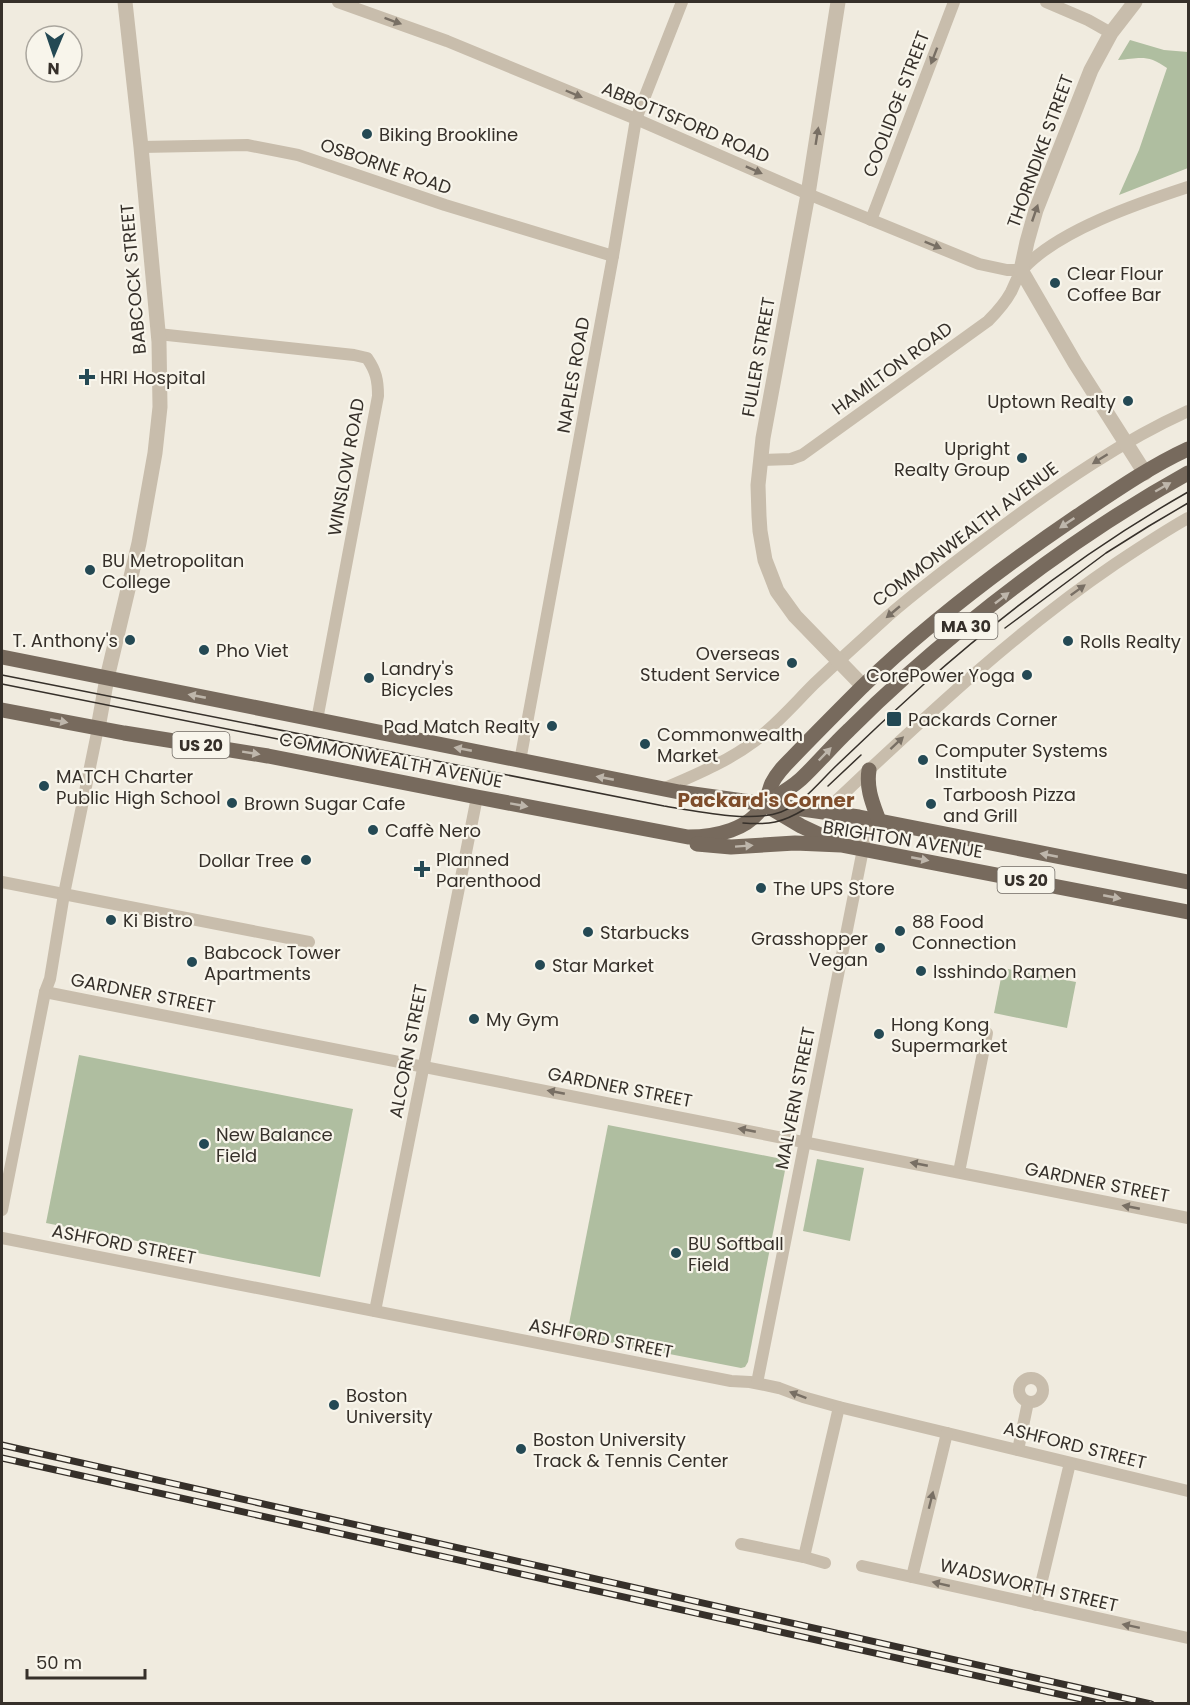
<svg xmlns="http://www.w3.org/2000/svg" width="1190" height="1705" font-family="Poppins,sans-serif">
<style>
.green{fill:#afbea0}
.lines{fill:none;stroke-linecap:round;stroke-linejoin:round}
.minor{stroke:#c8bdac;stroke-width:12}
.tertiary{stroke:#c8bdac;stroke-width:15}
.primary{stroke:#776a5d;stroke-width:15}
.tram{stroke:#36302a;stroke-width:1.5}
.rail-casing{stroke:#36302a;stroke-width:7}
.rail{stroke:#f8f5eb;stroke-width:4.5;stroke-dasharray:14;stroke-linecap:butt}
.oneway{fill:#786f64}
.oneway2{fill:#beb6ab}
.poi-dot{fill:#244954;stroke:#f8f5eb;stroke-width:2}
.labels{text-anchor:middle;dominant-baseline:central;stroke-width:4.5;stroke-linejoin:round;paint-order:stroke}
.shield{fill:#f8f5eb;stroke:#706b64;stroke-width:1.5}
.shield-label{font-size:16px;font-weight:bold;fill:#36302a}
.street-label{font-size:18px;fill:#36302a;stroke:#f8f5eb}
.poi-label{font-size:18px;fill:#36302a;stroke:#f8f5eb;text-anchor:start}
.neighbourhood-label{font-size:20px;font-weight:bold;fill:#7e4d2b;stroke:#f8f5eb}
</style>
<rect width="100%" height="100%" fill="#f0ebdf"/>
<!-- green -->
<g class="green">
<path d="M1130,40L1164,50L1188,52V168L1119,195L1139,150L1167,68C1148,54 1140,58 1118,60Z"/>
<path d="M1003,968L1076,982L1067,1028L994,1013Z"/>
<path d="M79,1055L353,1109L320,1277L46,1223Z"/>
<path d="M608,1125L787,1160L748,1362L745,1367L741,1368L567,1334Z"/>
<path d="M817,1159L864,1168L850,1241L803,1231Z"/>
</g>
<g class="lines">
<!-- minor -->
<g class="minor">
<path d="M338,2L447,41L636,119L808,194L979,264L1007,270H1021"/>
<path d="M1046,2L1088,20L1111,33"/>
<path d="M141,147L247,145L298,155L445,205L613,256"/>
<path d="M871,220L954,2"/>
<path d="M158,334L354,355L367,358C376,371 378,380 378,396L317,720"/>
<path d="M760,460L791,459L802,455L988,321C997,312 1005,303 1011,292C1015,284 1018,274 1024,268C1059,230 1139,203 1188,187"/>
<path d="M520,761L613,256L636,119L682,2"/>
<path d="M663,789C695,775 727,762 755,741C777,724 795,703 814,684C838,661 864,638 888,616C925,584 964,555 1003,526C1061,483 1122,441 1188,411"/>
<path d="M824,812C917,725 1009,636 1115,564C1139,548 1163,532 1188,518"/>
<path d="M2,882L309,942"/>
<path d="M45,992L1188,1218"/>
<path d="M959,1172L987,1033"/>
<path d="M2,1210L45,992L50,979L64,894L98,728"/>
<path d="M2,1238L731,1381L750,1382L779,1388L803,1397L839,1407L1188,1491"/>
<path d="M375,1311L477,797"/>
<circle cx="1031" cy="1390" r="12"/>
<path d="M757,1383L869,819"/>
<path d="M1018,1450L1028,1402"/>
<path d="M741,1544L804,1557L825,1563"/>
<path d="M804,1557L839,1407"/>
<path d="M862,1566L1188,1638"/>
<path d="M912,1577L947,1433"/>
<path d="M1036,1605L1070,1463"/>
</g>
<!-- tertiary -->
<g class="tertiary">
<path d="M838,2L808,194L763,438L758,485L759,516L760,531L765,560L777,591L795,616L863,686"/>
<path d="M1135,2L1111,33L1091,70L1036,210L1027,242L1021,270L1075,363L1145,473"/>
<path d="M98,728L107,678L139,543L155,453L160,407L159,342L141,147L125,2"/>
</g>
<!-- primary -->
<g class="primary">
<path d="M2,657L679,792L859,817L1188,882"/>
<path d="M2,710L124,733L268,756L477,797L688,837C715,837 750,830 764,804C768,798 769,790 772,783C777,773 784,766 792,758C815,734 839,710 862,687C927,624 1001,568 1076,517C1112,493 1149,467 1188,449"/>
<path d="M869,770C866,789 873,804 879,821"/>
<path d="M764,804C777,796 790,789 801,779C818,763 832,746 849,730C867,712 886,694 905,677C992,600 1087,529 1188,473"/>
<path d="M769,807L801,826L833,841"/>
<path d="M697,844L731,847L795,843L841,845L1188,912"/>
</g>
<!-- tram -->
<g class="tram">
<path d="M1005,628L1106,553L1149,526L1188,503"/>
<path d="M2,675L664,806C694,811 752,823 781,812C804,803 819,782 837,765C865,738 894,711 923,685C1005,612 1093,546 1188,492"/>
<path d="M2,684L338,751"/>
<path d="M828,786L861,755"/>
<path d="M743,823C769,825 782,823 805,809"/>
</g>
<!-- rail casing -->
<g class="rail-casing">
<g id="rail">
<path d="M2,1445L1151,1704"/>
<path d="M2,1458L1103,1704"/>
</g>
</g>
<!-- rail -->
<use href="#rail" class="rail"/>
</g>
<!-- one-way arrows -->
<defs><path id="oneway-solid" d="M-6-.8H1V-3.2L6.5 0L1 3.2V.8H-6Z" transform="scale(1.5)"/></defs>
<g class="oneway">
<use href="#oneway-solid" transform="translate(393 21) rotate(20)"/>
<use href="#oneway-solid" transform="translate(934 56) rotate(111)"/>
<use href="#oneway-solid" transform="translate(574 94) rotate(23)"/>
<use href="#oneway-solid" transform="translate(817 136) rotate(-81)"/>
<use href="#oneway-solid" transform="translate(754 170) rotate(24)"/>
<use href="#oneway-solid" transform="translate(1035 213) rotate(-71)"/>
<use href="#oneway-solid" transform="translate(933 245) rotate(22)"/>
<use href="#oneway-solid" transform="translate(1100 459) rotate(148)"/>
<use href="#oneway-solid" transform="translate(1078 590) rotate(-36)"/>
<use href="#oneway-solid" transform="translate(893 612) rotate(140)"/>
<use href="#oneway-solid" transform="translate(897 743) rotate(-43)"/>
<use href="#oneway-solid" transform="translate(556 1092) rotate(-169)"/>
<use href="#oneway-solid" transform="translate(747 1130) rotate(-169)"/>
<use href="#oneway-solid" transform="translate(919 1164) rotate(-169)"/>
<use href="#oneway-solid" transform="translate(1131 1207) rotate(-169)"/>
<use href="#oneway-solid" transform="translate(798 1395) rotate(-159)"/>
<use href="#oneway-solid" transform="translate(931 1500) rotate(-76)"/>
<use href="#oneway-solid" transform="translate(941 1584) rotate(-167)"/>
<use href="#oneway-solid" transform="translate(1131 1626) rotate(-168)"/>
</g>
<g class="oneway2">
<use href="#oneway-solid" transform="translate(1163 487) rotate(-30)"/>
<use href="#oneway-solid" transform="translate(1067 523) rotate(146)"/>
<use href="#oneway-solid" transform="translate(1002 598) rotate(-38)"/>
<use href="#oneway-solid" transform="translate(197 696) rotate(-169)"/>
<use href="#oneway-solid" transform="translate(59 721) rotate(11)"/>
<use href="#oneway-solid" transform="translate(463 749) rotate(-169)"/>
<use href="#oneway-solid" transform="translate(251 753) rotate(9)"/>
<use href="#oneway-solid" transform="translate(825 754) rotate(-46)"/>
<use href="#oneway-solid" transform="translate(605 778) rotate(-169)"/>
<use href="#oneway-solid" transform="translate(519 805) rotate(10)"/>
<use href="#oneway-solid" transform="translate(744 846) rotate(-4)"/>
<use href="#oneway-solid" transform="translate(1049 855) rotate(-169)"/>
<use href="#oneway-solid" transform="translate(920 859) rotate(11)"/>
<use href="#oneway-solid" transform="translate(1112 897) rotate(11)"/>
</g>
<!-- markers -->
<g class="poi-dot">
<circle cx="367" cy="134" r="6"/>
<circle cx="1055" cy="283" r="6"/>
<path d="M84 368h6v6h6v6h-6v6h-6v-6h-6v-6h6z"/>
<circle cx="1128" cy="401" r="6"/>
<circle cx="1022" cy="458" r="6"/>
<circle cx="90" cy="570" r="6"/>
<circle cx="130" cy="640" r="6"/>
<circle cx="1068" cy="641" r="6"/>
<circle cx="204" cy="650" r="6"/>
<circle cx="792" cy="663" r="6"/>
<circle cx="1027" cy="675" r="6"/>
<circle cx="369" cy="678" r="6"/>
<rect x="886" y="711" width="16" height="16" rx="3"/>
<circle cx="552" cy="726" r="6"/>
<circle cx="645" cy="744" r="6"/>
<circle cx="923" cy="760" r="6"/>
<circle cx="44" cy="786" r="6"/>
<circle cx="232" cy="803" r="6"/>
<circle cx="931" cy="804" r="6"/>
<circle cx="373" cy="830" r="6"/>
<circle cx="306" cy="860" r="6"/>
<path d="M419 860h6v6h6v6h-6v6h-6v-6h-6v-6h6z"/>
<circle cx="761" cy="888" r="6"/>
<circle cx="111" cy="920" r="6"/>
<circle cx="900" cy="931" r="6"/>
<circle cx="588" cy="932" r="6"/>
<circle cx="880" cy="948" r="6"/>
<circle cx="192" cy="962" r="6"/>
<circle cx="540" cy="965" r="6"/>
<circle cx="921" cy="971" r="6"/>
<circle cx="474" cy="1019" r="6"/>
<circle cx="879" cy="1034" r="6"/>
<circle cx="204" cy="1144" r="6"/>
<circle cx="676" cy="1253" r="6"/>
<circle cx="334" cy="1405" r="6"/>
<circle cx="521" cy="1449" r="6"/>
</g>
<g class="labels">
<!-- shield labels -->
<g class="shield">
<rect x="934.5" y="613" width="63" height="26" rx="4.5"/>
<rect x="172.5" y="732" width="57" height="26" rx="4.5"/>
<rect x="997.5" y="867" width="57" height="26" rx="4.5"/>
</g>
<g class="shield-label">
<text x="966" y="626">MA 30</text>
<text x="201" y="745">US 20</text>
<text x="1026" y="880">US 20</text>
</g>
<!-- street labels -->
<g class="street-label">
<text transform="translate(896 104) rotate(-69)">COOLIDGE STREET</text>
<text transform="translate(686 122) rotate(23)">ABBOTTSFORD ROAD</text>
<text transform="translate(1040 151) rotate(-70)">THORNDIKE STREET</text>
<text transform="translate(386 166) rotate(19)">OSBORNE ROAD</text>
<text transform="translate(133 279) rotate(-95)">BABCOCK STREET</text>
<text transform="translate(758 357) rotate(-80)">FULLER STREET</text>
<text transform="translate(892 368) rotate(-36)">HAMILTON ROAD</text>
<text transform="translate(573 375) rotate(-80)">NAPLES ROAD</text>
<text transform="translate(346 467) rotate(-80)">WINSLOW ROAD</text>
<text transform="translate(965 534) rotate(-37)">COMMONWEALTH AVENUE</text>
<text transform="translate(391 760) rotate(11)">COMMONWEALTH AVENUE</text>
<text transform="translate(903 839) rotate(9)">BRIGHTON AVENUE</text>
<text transform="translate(143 993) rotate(11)">GARDNER STREET</text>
<text transform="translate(408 1051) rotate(-79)">ALCORN STREET</text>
<text transform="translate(620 1087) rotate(11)">GARDNER STREET</text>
<text transform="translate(795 1098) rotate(-79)">MALVERN STREET</text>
<text transform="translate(1097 1182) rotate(11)">GARDNER STREET</text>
<text transform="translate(124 1244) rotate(11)">ASHFORD STREET</text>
<text transform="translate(601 1338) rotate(11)">ASHFORD STREET</text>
<text transform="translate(1075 1445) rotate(14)">ASHFORD STREET</text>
<text transform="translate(1029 1585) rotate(13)">WADSWORTH STREET</text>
</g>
<!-- poi labels -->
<g class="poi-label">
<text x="379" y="134">Biking Brookline</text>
<text x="1067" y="273">Clear Flour<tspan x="1067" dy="21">Coffee Bar</tspan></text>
<text x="100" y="377">HRI Hospital</text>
<text x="1116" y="401" text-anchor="end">Uptown Realty</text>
<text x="1010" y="448" text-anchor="end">Upright<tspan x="1010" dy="21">Realty Group</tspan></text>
<text x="102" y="560">BU Metropolitan<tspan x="102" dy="21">College</tspan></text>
<text x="118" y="640" text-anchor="end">T. Anthony's</text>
<text x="1080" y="641">Rolls Realty</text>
<text x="216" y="650">Pho Viet</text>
<text x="780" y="653" text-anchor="end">Overseas<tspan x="780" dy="21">Student Service</tspan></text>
<text x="381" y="668">Landry's<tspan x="381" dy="21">Bicycles</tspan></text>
<text x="1015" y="675" text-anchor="end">CorePower Yoga</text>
<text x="908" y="719">Packards Corner</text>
<text x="540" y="726" text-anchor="end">Pad Match Realty</text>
<text x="657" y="734">Commonwealth<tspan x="657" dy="21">Market</tspan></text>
<text x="935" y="750">Computer Systems<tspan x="935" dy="21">Institute</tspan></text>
<text x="56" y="776">MATCH Charter<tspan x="56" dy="21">Public High School</tspan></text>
<text x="943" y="794">Tarboosh Pizza<tspan x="943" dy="21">and Grill</tspan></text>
<text x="244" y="803">Brown Sugar Cafe</text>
<text x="385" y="830">Caffè Nero</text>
<text x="436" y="859">Planned<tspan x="436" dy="21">Parenthood</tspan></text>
<text x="294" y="860" text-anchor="end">Dollar Tree</text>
<text x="773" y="888">The UPS Store</text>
<text x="123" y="920">Ki Bistro</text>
<text x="912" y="921">88 Food<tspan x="912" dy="21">Connection</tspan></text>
<text x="600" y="932">Starbucks</text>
<text x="868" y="938" text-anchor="end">Grasshopper<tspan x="868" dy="21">Vegan</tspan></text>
<text x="204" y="952">Babcock Tower<tspan x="204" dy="21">Apartments</tspan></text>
<text x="552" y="965">Star Market</text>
<text x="933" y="971">Isshindo Ramen</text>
<text x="486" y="1019">My Gym</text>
<text x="891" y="1024">Hong Kong<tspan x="891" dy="21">Supermarket</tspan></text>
<text x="216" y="1134">New Balance<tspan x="216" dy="21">Field</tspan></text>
<text x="688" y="1243">BU Softball<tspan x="688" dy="21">Field</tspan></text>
<text x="346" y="1395">Boston<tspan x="346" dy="21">University</tspan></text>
<text x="533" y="1439">Boston University<tspan x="533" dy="21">Track &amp; Tennis Center</tspan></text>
</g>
<!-- neighbourhood labels -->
<g class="neighbourhood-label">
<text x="766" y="800">Packard's Corner</text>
</g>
</g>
<!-- border -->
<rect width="1190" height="1705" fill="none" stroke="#36302a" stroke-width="6"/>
<!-- north arrow -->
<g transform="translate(54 54) rotate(182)"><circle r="28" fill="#f8f5eb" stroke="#aaa69e" stroke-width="1.5"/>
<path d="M0-4.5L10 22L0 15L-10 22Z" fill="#244954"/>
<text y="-9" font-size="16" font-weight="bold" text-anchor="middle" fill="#36302a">N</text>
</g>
<!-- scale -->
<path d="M27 1669v9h118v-9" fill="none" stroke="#36302a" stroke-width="3"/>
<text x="36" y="1669" font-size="18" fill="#36302a" stroke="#f8f5eb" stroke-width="4.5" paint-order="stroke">50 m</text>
</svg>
